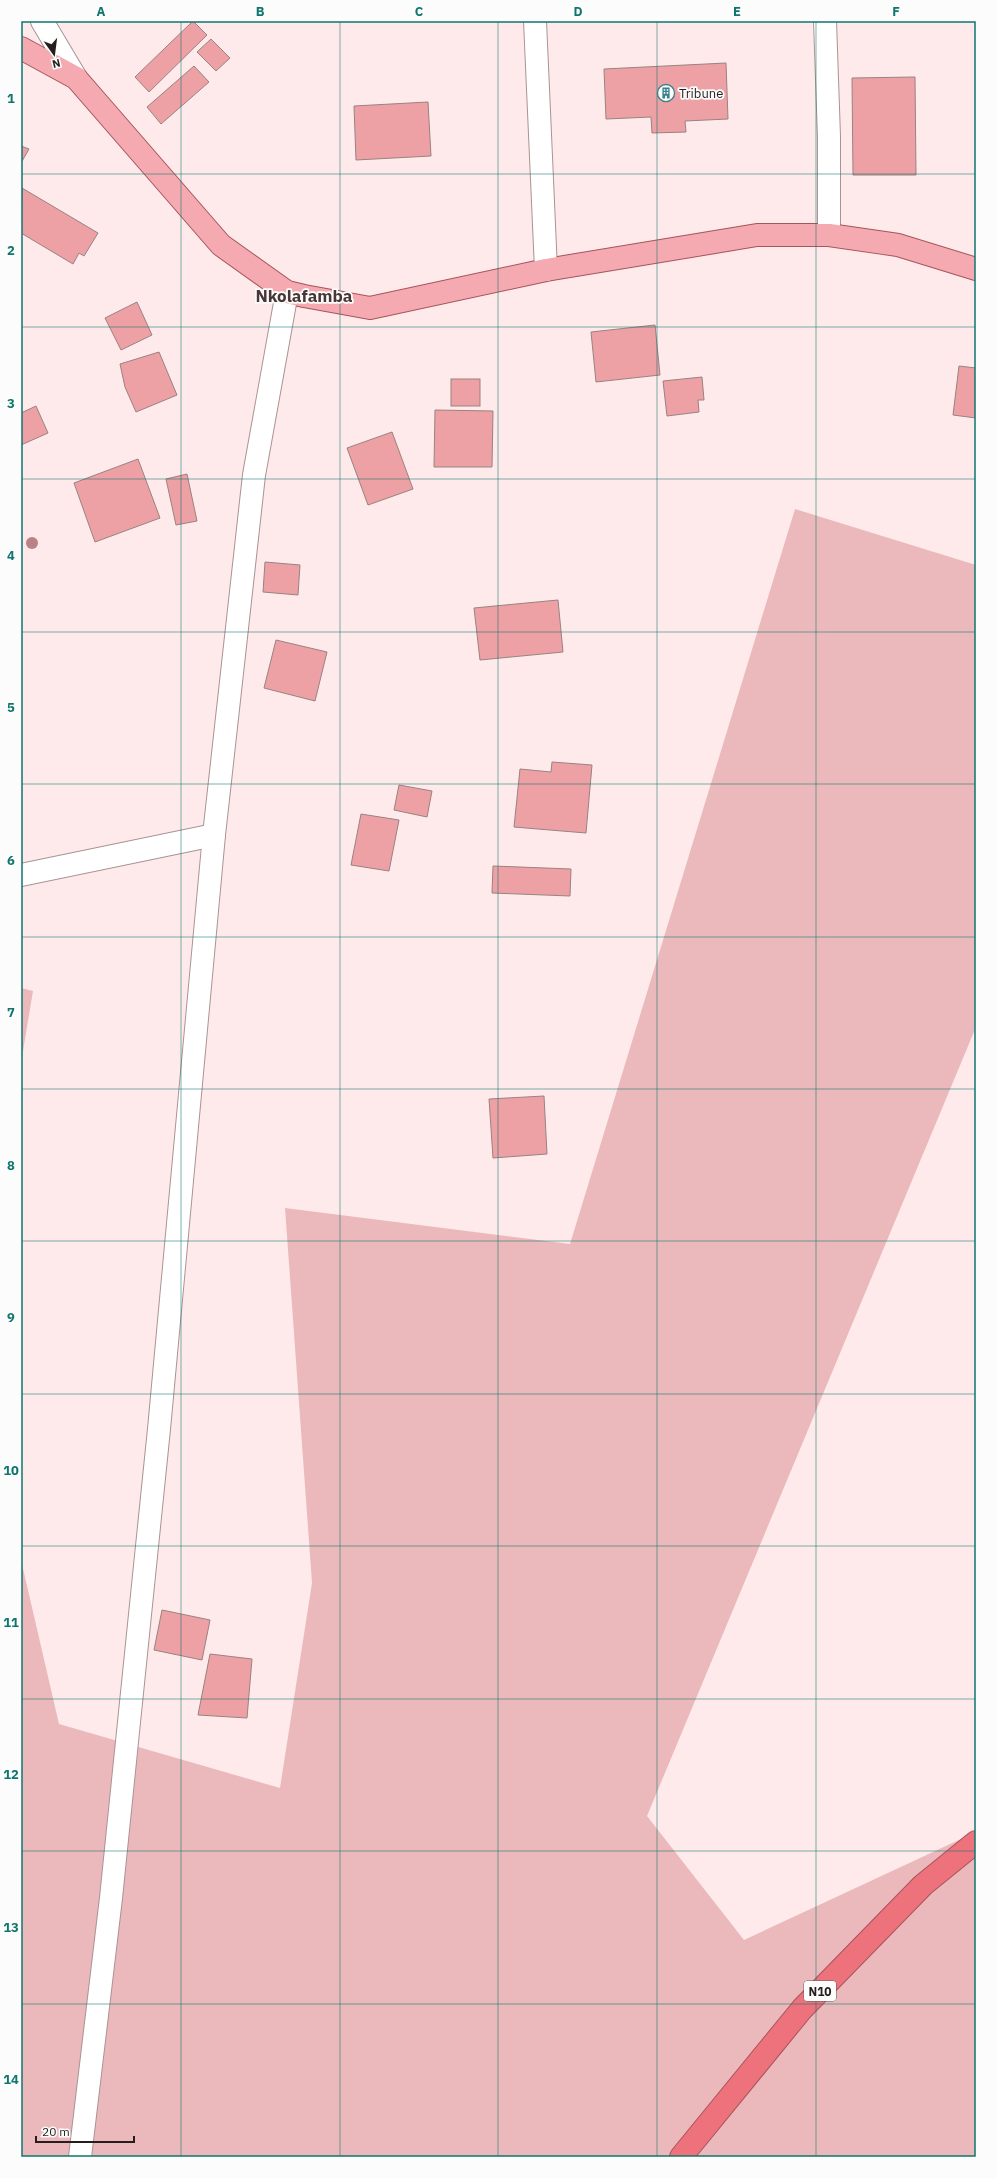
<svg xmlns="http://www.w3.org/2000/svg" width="997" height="2178" font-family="'IBM Plex Sans',sans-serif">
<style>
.green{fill:#ebb9bb}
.building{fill:#eea1a4;stroke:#998282}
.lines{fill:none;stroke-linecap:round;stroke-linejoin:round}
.minor-casing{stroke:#ab9394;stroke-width:24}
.major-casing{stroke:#a7545b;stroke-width:24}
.highway-casing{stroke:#a7545b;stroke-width:24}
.minor{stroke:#fff;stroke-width:22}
.major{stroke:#f4aab0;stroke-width:22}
.highway{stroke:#ed727c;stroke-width:22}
.tree{fill:#bb8187}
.grid{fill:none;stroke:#0f766e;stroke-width:1;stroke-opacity:0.55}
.labels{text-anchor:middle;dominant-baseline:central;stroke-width:3.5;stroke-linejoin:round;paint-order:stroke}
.shield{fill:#fcfcfc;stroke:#666060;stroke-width:1}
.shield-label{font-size:12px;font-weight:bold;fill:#261d1d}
.poi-label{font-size:13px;fill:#261d1d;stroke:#fcfcfc;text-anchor:start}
.district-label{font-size:17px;font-weight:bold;fill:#493636;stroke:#fcfcfc}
.neatline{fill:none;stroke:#0f766e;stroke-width:1.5}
.grid-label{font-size:13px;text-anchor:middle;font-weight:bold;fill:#0f766e}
</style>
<rect width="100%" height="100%" fill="#feeaea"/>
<!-- green -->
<g class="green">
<path d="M795,509L976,565V1027L647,1816L744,1940L976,1832V2157H21V1560L59,1724L280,1788L312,1583L285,1208L570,1244Z"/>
<path d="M21,988L33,991L21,1063Z"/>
</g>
<!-- building -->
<g class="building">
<path d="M193,21L207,35L149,92L135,77Z"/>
<path d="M211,39L230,58L216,71L197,52Z"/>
<path d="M726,63L728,119L685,121L686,132L652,133L651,117L606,119L604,69Z"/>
<path d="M194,66L209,82L161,124L147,107Z"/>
<path d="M915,77L916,175H853L852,78Z"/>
<path d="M428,102L431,156L356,160L354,106Z"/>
<path d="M21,146L29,149L21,163Z"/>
<path d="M22,188L98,233L84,256L79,253L73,264L21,233Z"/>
<path d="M137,302L152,335L121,350L105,318Z"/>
<path d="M655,325L660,375L596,382L591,332Z"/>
<path d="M159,352L177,395L136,412L125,387L120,364Z"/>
<path d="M959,366L976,368V418L953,415Z"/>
<path d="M702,377L704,400H698L699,412L667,416L663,381Z"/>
<rect x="451" y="379" width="29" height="27"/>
<path d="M36,406L48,433L21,445V413Z"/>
<path d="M435,410L493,411L492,467H434Z"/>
<path d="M392,432L413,489L368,505L347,448Z"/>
<path d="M138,459L160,518L95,542L74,483Z"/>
<path d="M187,474L197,521L176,525L166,479Z"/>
<path d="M265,562L300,565L298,595L263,592Z"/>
<path d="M558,600L563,652L480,660L474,608Z"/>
<path d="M276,640L327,652L315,701L264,688Z"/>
<path d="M552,762L592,765L586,833L514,827L520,769L551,772Z"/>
<path d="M399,785L432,791L427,817L394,810Z"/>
<path d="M361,814L399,820L389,871L351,865Z"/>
<path d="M493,866L571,869L570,896L492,893Z"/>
<path d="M544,1096L547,1154L493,1158L489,1099Z"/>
<path d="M162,1610L210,1620L202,1660L154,1650Z"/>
<path d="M210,1654L252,1659L247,1718L198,1715Z"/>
</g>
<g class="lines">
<!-- minor casing -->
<g class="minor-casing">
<g id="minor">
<path d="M42,21L76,78"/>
<path d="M535,21L546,270"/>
<path d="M825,21L829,137V235"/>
<path d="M21,875L214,835"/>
<path d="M80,2157L111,1898L159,1429L214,835L254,475L287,292"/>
</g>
</g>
<!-- major casing -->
<g class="major-casing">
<path id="major" d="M21,48L76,78L221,245L287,292L304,296L370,308L546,270L757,235H829L898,245L976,269"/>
</g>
<!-- highway casing -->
<g class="highway-casing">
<path id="highway" d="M681,2157L802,2009L923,1885L976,1842"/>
</g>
<!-- minor -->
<use href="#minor" class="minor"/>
<!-- major -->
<use href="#major" class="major"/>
<!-- highway -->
<use href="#highway" class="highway"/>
</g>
<!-- trees -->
<circle class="tree" cx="32" cy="543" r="6"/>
<!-- grid -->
<path class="grid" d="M181,21V2157M340,21V2157M498,21V2157M657,21V2157M816,21V2157M21,174H976M21,327H976M21,479H976M21,632H976M21,784H976M21,937H976M21,1089H976M21,1241H976M21,1394H976M21,1546H976M21,1699H976M21,1851H976M21,2004H976"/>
<!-- icons -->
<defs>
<g id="building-ring" transform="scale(0.9)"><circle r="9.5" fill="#fcfcfc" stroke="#3a808c" stroke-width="1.5"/><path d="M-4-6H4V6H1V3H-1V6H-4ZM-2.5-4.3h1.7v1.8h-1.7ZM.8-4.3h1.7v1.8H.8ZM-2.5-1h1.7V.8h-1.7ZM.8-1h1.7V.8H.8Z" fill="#3a808c"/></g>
</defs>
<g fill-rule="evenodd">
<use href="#building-ring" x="666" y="93"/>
</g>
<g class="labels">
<!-- shield labels -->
<rect class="shield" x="804" y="1981" width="32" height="20" rx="3"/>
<g class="shield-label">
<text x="820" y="1991">N10</text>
</g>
<!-- poi labels -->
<g class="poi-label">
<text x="679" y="93">Tribune</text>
</g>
<!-- district labels -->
<g class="district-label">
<text x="304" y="296">Nkolafamba</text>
</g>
</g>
<!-- border -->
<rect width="997" height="2178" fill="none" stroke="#fcfcfc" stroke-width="44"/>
<!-- north arrow -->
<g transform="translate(54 54) rotate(166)" stroke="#fcfcfc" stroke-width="3" paint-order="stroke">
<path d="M0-3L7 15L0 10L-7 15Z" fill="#261d1d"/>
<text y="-6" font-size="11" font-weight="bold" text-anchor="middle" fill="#261d1d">N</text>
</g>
<!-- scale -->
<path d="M36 2136v6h98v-6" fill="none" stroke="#261d1d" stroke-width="2"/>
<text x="42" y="2136" font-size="12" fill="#261d1d" stroke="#fcfcfc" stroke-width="3" paint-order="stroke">20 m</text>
<rect x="22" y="22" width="953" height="2134" class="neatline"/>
<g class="grid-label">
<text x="101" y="16">A</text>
<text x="260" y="16">B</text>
<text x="419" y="16">C</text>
<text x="578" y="16">D</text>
<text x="737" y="16">E</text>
<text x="896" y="16">F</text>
<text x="11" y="103">1</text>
<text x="11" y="255">2</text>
<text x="11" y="408">3</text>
<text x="11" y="560">4</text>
<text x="11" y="712">5</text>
<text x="11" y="865">6</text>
<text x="11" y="1017">7</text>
<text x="11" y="1170">8</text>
<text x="11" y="1322">9</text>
<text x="11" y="1475">10</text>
<text x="11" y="1627">11</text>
<text x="11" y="1779">12</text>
<text x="11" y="1932">13</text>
<text x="11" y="2084">14</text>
</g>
</svg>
